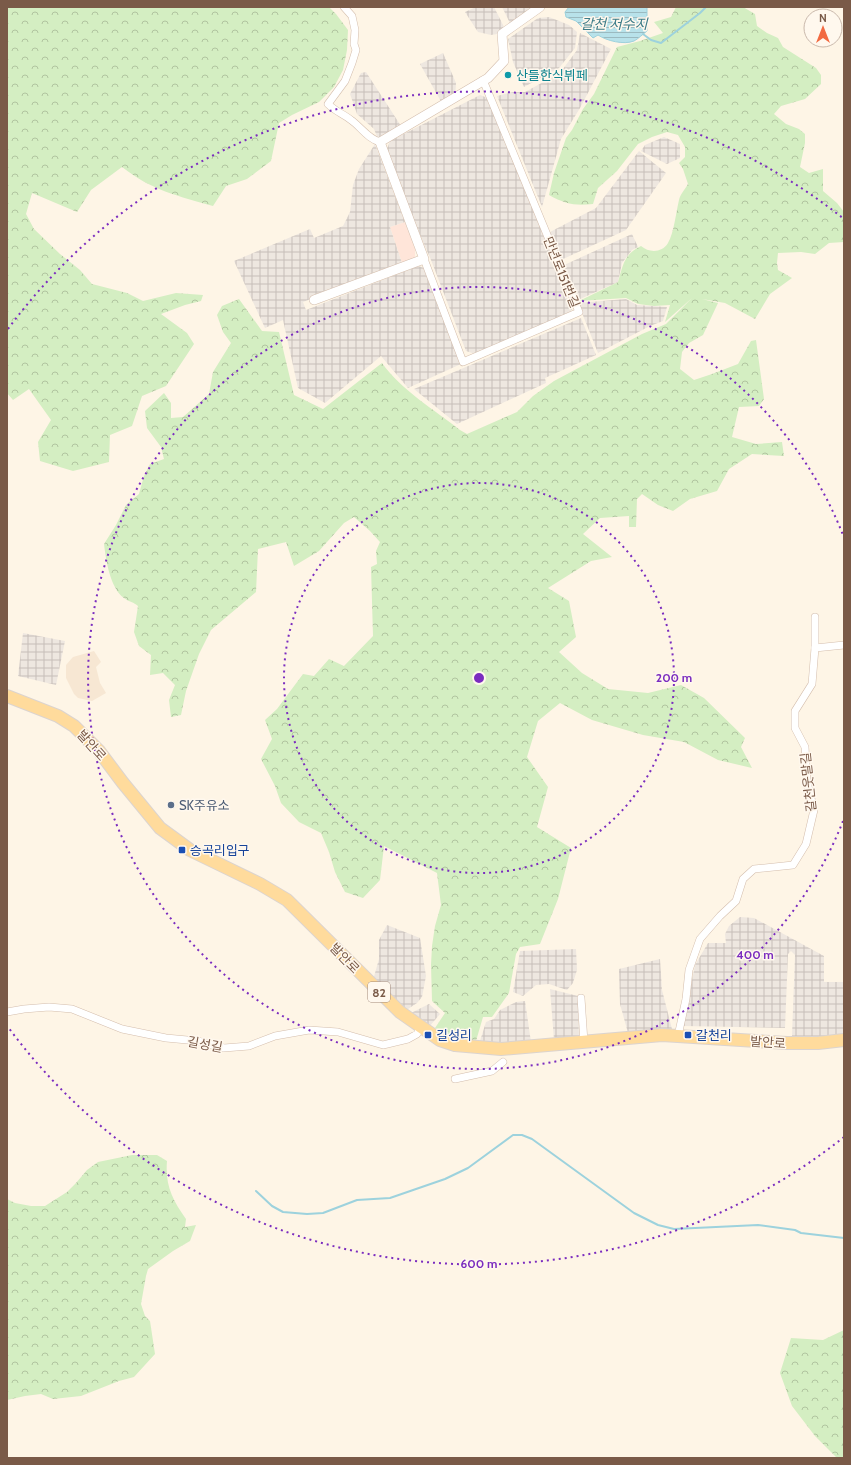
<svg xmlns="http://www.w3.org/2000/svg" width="851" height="1465" font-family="Cabin,'Noto Sans KR',sans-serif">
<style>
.residential{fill:#f7e7d3}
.commercial{fill:#ffe5d9}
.industrial{fill:url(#industrial-grid)}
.forest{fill:url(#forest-crowns)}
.water{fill:url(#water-rules);stroke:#9dd2dd}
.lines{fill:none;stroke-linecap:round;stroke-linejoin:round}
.stream{stroke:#9dd2dd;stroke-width:2}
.minor-casing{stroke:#d4bead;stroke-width:8}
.tertiary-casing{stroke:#d4bead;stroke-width:10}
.primary-casing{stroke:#dcd4cf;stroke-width:14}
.minor{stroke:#fff;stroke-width:7}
.tertiary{stroke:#fff;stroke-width:9}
.primary{stroke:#ffdb9c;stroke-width:12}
.ring{fill:none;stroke:#7b2cbf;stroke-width:2;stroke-dasharray:2 4}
.culture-dot{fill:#0f9aa8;stroke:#fff8ee;stroke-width:1.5}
.service-dot{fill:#5c6f8a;stroke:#fff8ee;stroke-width:1.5}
.transit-dot{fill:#1a4fb4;stroke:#fff8ee;stroke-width:1.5}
.labels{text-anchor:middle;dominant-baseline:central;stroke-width:3;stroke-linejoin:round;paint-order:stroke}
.shield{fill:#fff8ee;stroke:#a2897a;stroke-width:1}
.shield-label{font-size:12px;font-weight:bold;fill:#7a5a48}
.culture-label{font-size:13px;fill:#0d838f;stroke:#fff8ee;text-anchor:start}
.street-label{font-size:13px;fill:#7a5a48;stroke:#fff8ee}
.service-label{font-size:13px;fill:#4e5e75;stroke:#fff8ee;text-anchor:start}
.transit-label{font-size:13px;fill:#164399;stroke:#fff8ee;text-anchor:start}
.water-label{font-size:14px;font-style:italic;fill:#3c7b88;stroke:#fff8ee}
.centre{fill:#7b2cbf;stroke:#fff8ee;stroke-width:2}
.ring-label{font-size:12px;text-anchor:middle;font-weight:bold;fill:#7b2cbf;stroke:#fff8ee;stroke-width:3;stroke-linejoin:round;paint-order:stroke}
</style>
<defs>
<pattern id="industrial-grid" width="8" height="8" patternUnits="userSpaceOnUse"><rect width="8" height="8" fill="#eee7e0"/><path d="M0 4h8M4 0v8" fill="none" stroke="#c6beb8"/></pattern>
<pattern id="forest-crowns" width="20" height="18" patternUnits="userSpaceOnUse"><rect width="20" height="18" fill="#d4eec2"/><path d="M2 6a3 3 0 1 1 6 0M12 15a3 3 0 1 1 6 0" fill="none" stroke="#b1c4a0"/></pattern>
<pattern id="water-rules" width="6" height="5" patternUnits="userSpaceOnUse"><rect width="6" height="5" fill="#b8e2ea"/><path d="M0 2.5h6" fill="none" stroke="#9bbac0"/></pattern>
</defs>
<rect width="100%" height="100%" fill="#fef5e6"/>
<!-- residential -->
<path class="residential" d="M94,651L101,662L96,667L100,683L106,693L92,701L78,698L74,694L66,678V665L73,657Z"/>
<!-- commercial -->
<path class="commercial" d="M405,222L415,249V258L402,263L390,227Z"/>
<!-- industrial -->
<g class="industrial">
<path d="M476,7H494L504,27L497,34L491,35L478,32L465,12Z"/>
<path d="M502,7H529L530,9L510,23Z"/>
<path d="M549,17L569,25L577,32L575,48L559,68L524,87L513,62L508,39L538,18Z"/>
<path d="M580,33L611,49L580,108L561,139L542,207L497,96L513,92H525L560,73L577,50Z"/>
<path d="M443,53L456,83L455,98L443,105L420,64Z"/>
<path d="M366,72L401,126L378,139L374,129L357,114L350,94L361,73Z"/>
<path d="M480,95L490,99L530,198L559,279L572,309L568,315L475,354L466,351L431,260L414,221L387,149L390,141Z"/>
<path d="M664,137L680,144V158L667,164L641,151L645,145Z"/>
<path d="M375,144L405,222L390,227L402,263L303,302L306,310L418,266L425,268L461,364L408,388L381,356L325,403L298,388L283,320L265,328L234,261L310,229L314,238L343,226L350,212L353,185L359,169Z"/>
<path d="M639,151L666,173L626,230L561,260L550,232L596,208Z"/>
<path d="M632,234L638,247L632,250L622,263L618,282L578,300L562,266Z"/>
<path d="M626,299L637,305L667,307L663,321L650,326L598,353L578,303Z"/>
<path d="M581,318L596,355L545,378L546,383L457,424L414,389Z"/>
<path d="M23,633L65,641L56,685L18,676Z"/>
<path d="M740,917L754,918L824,956V982H844L843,1037L792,1036L795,955L791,951L788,954L785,1028L683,1026L695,965L708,943H726L725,934L729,926Z"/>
<path d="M387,925L420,938L426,976L422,997L417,1003L408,1009L401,1010L373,980L379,959V940Z"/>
<path d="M576,949L577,970L573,983L567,990L549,984L536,985L523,996L513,992L520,951Z"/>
<path d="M660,959L662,990L672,1029L628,1033L620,1004L619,969Z"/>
<path d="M550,989L578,996L579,1038L554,1040Z"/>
<path d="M525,1001L531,1042L479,1044L486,1022L494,1019L500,1010L516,1002Z"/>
<path d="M429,1004L440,1014L429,1027L409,1014Z"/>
</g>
<!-- forest -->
<g class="forest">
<path d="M7,7H329L336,14L348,30L347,50L343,70L334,87L319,102L292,115L279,123L271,161L247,179L226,186L213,206C178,196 151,190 122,167L91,190L77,212L32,193L26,214L34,229L60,254L80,270L92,284L127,293L143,301L176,293L203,295L201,301L185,305L161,314L187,333L194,344L166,386L142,396L132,426L110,435L109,462L73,471L40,461L38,442L51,420L29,389L13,400L7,393Z"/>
<path d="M676,7H743L755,14L757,26L767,33L778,38L783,47L816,68L821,75V84L805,99L781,106L774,114L786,124L799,129L805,134V143L800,167L809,173L823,169V191L837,203L844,212V242L829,243L815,254L801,252L778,253L777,263L778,270L792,278L770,294L755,319L725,303L702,299L718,303L703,335L689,343L682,352L680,369L694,380L712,374L738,364L751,341L756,340L764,399L759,406L739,407L732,437L756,444L782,442L784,456L752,454L729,469L717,491L690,499L673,511L658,505L642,494L637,499L636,527H629V516L600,518L583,534L612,557L591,561L548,588L569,601L576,637L559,652L582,673L608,689L648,693L681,685L704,698L745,738L741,747L752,768L718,760L684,742L643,735L592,720L560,703L538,721L527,757L548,787L537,827L571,848L558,899L540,944L520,947L516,954L509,993L492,1017H483L476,1041L460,1040L435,1028L445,1013L432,1001L431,965L432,946L435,926L441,905L437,873L384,846L380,880L363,898L345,892L335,872L329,852L321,833L299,822L281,803L275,786L261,759L272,739L265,720L277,709L303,674L314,676L329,659L344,666L373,636L371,567L377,564L376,551L380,542L370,531L354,517L344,523L319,551L294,566L286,542L258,549L256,592L211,630L199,654L186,691L181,715L171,717L169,700L175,685L163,673L150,675L151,655L139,646L134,632L138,606C134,602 129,602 124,598C110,588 106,560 104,544L116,525L126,505L139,494L144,476L150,464L164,459L161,447L147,428L145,411L164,393L171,403V418L183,417L209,394L213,372L231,343L223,332L217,315L222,306L239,299L262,331L279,332L294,395L323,409L382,363C401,390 435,410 460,430L467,434L517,412L533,396L554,381L642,334L666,324L692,298L665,322L670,305L654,306L638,304L626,298L579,301L618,282C623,265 624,254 641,246C649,253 662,253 668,243C674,233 676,212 679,200C680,195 685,189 688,184L683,169L679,163L685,157V147L678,135L667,132L652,137L638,144L617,171L598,188L593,204C575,206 565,204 549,195L554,173L566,138L572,130L583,109L594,94L617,47L640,41L663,33L654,22L671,17Z"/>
<path d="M132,1155H157L167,1161C165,1185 172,1199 186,1219L185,1227L196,1225L190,1241L173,1251L148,1269L146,1276L141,1304L145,1316L150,1321L155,1354L134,1377L119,1381L81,1396L53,1399L41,1394L25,1396L7,1400V1199L15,1203L31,1206H45L67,1192L76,1183L87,1170L98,1162Z"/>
<path d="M844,1330V1458H837L815,1436L792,1406L780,1373L791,1338L823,1340Z"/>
</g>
<!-- water -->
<path class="water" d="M569,7H647V31C643,34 638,39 634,41C624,45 607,41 598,35L593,38L576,21L566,17L565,12Z"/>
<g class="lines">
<!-- stream -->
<g class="stream">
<path d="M643,34L651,40L661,43L700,13L706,7"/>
<path d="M256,1191L272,1206L283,1212L307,1214L323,1213L357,1200L390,1198L445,1179L468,1168L513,1135H522L532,1139L634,1213L658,1225L674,1229L758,1225L795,1230L801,1233L844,1238"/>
</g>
<!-- minor casing -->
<g class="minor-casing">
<g id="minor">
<path d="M344,7L352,16L355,30L354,44L356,50L352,63L345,81L328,104C335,111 343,114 351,120C361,127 368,139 380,142"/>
<path d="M424,259L463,362L579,312L483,80"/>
<path d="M815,648L844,645"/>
<path d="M581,998L584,1042"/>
<path d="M7,1012L24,1009L49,1007L72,1009L122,1029L166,1038L198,1041L224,1048L249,1046L275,1036L309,1030L338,1032L383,1045L408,1039L417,1034L421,1026"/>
<path d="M678,1036L686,999L689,970L700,939L720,916L736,901L743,879L754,869L793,865L806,844L814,810L807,782L805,747L795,728V711L812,684L815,648V617"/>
<path d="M455,1079L492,1071L503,1062"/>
</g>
</g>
<!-- tertiary casing -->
<g class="tertiary-casing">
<path id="tertiary" d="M314,300L424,259L380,142L488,78L504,61L502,34L540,7"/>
</g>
<!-- primary casing -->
<g class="primary-casing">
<path id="primary" d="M7,696L58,716L74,726L99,751L123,783L160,828L190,850L260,884L287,900L400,1012L440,1040L455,1045L501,1049L662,1035L787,1043H818L844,1040"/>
</g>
<!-- minor -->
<use href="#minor" class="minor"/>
<!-- tertiary -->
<use href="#tertiary" class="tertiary"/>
<!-- primary -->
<use href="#primary" class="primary"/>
</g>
<!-- distance rings -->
<g class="ring">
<circle cx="479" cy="678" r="195"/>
<path d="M843 821A391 391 0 1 1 843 535"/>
<path d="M844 1137A586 586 0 0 1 8 1027M8 329A586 586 0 0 1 844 219"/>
</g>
<!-- markers -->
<circle class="culture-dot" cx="508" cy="75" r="4"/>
<circle class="service-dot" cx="171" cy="805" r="4"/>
<g class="transit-dot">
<rect x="178" y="846" width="8" height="8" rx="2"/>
<rect x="424" y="1031" width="8" height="8" rx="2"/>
<rect x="684" y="1031" width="8" height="8" rx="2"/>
</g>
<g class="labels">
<!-- shield labels -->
<rect class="shield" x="368" y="982" width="22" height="20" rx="3"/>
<g class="shield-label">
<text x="379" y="992">82</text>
</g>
<!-- culture labels -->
<g class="culture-label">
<text x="516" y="75">산들한식뷔페</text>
</g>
<!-- street labels -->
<g class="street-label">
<text transform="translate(562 272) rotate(68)">만년로151번길</text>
<text transform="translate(92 745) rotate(48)">발안로</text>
<text transform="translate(808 782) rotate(-96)">갈천웃말길</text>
<text transform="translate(345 958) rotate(46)">발안로</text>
<text transform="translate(768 1042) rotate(4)">발안로</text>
<text transform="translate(205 1044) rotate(10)">길성길</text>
</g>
<!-- service labels -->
<g class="service-label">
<text x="179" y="805">SK주유소</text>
</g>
<!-- transit labels -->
<g class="transit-label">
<text x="190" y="850">승곡리입구</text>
<text x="436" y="1035">길성리</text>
<text x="696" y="1035">갈천리</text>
</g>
<!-- water labels -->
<g class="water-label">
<text x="614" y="24">갈천 저수지</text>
</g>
</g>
<circle cx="479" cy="678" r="6" class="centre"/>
<g class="ring-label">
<text x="674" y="682">200 m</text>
<text x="755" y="959">400 m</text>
<text x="479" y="1268">600 m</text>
</g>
<!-- border -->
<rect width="851" height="1465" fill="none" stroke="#7a5a48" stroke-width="16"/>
<!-- north arrow -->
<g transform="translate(823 28)"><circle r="19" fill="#fff8ee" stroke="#cab9ac"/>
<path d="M0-3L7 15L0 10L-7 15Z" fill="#f26a41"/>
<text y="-6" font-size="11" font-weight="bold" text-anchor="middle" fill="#7a5a48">N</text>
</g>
</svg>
